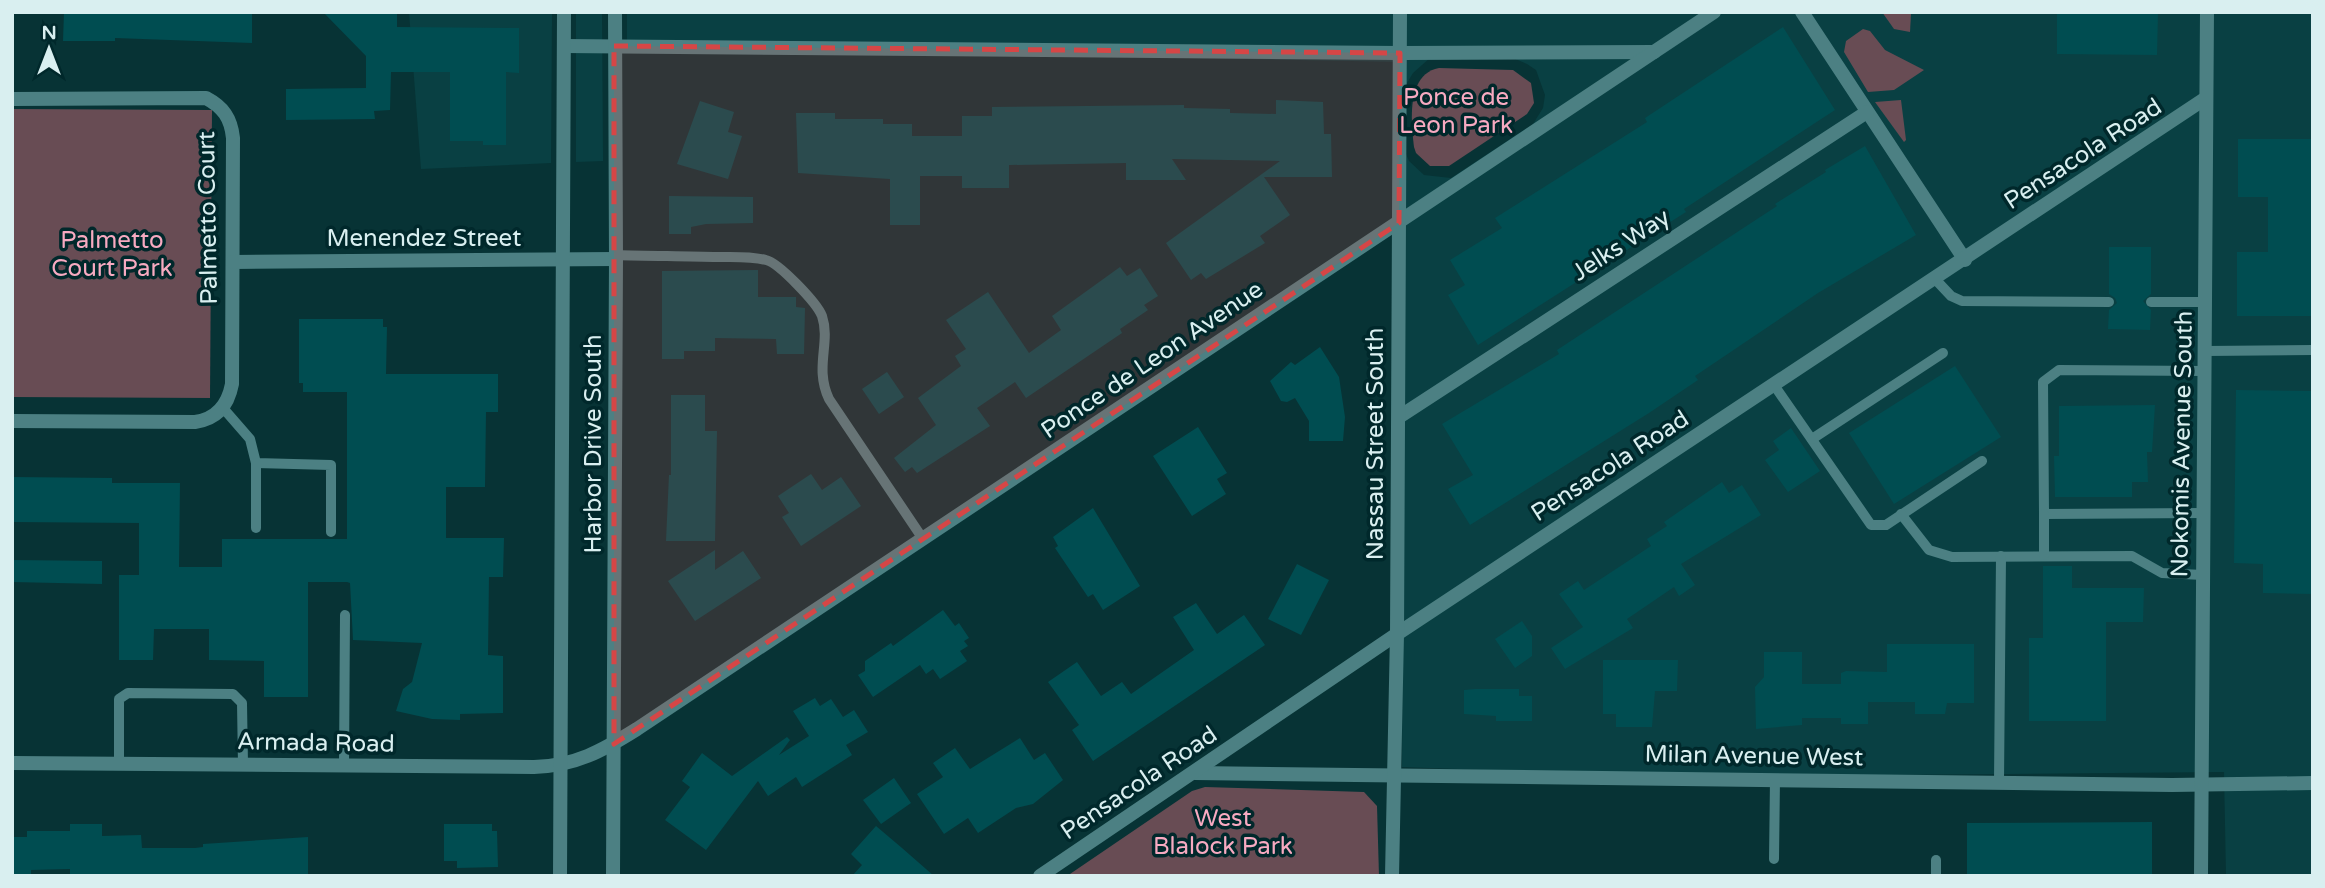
<svg xmlns="http://www.w3.org/2000/svg" width="2325" height="888" font-family="'Varela Round',sans-serif">
<style>
.built{fill:#094043}
.green{fill:#684c54}
.building{fill:#004d51}
.lines{fill:none;stroke-linecap:round;stroke-linejoin:round}
.service{stroke:#4c8083;stroke-width:10}
.minor{stroke:#4c8083;stroke-width:14}
.tertiary{stroke:#4c8083;stroke-width:14}
.marked{fill:#d64646;fill-opacity:0.2;stroke:#d64646;stroke-width:5;stroke-dasharray:14 9;stroke-linejoin:round}
.labels{text-anchor:middle;dominant-baseline:central;stroke-width:7;stroke-linejoin:round;paint-order:stroke}
.park-label{font-size:24px;fill:#f7aac1;stroke:#00282b}
.street-label{font-size:24px;fill:#d9eff0;stroke:#00282b}
</style>
<rect width="100%" height="100%" fill="#073335"/>
<!-- built -->
<g class="built">
<path d="M409,12H552L551,163L421,169Z"/>
<path d="M576,12H602L603,161L576,162Z"/>
<path d="M627,12H2313V876H2226L2224,772L1675,777L1402,767L1404,149L1409,161L1424,175L1451,178L1533,124L1543,108L1545,95L1536,70L1527,64L1513,58L1431,57L1413,73L1404,88V62L627,48Z"/>
</g>
<!-- green -->
<g class="green">
<path d="M1882,12L1911,14L1910,32L1894,29Z"/>
<path d="M1863,29L1870,31L1885,50L1924,70L1894,90L1868,92L1844,52L1846,41Z"/>
<path d="M1439,68L1513,70L1531,83L1534,103L1527,114L1449,166H1430L1416,153L1414,147C1411,122 1406,74 1439,68Z"/>
<path d="M1901,100L1906,140L1904,142L1875,102Z"/>
<path d="M12,109L212,110L210,398L12,397Z"/>
<path d="M1205,787L1364,792L1377,806L1379,876H1067L1192,791Z"/>
</g>
<!-- building -->
<g class="building">
<path d="M64,12H252V43L115,38V41H63Z"/>
<path d="M323,12H397V27L519,28V73L506,72V145H483V141H450V72H391L390,110L374,111L375,119L286,120V89L366,88V56Z"/>
<path d="M2057,12H2158L2157,55L2057,54Z"/>
<path d="M1783,27L1835,110L1684,209L1686,212L1478,345L1448,295L1465,285L1450,260L1502,228L1495,218L1647,122L1645,118Z"/>
<path d="M1276,100L1323,102L1324,134H1331L1332,177H1264L1290,215L1260,236L1265,243L1206,279L1201,273L1191,280L1166,243L1280,161L1172,159L1186,180H1126V163L1009,165V188H962V176H920V225H890V179L798,173L796,113H835V119H883V124H912V136H962V116H992V107L1184,105V108L1230,109V113L1276,114Z"/>
<path d="M700,101L734,112L728,132L742,136L728,179L677,164Z"/>
<path d="M2238,139H2313V316H2237V252H2268V197H2238Z"/>
<path d="M1865,146L1916,235L1818,293L1695,376L1698,380L1649,413L1470,525L1448,489L1473,475L1442,424L1559,354L1557,350L1777,206L1775,204L1826,172L1825,170Z"/>
<path d="M669,196L753,197V223L706,224L691,227V234H669Z"/>
<path d="M2109,247H2151V294L2143,301L2151,310L2150,330L2108,329L2109,310L2117,303L2115,298L2109,294Z"/>
<path d="M1120,267L1127,276L1140,268L1158,296L1144,305L1148,310L1120,329L1122,333L1026,398L1015,382L977,408L990,426L917,473L912,467L905,472L894,458L936,425L918,398L961,366L955,356L966,349L946,320L988,292L1029,353L1061,330L1052,316Z"/>
<path d="M758,270V297H796V307L805,308L804,354H777L776,339L715,338V351H684V359H662V271Z"/>
<path d="M299,319H383V327H387L386,374H498V412H486L485,487H446V538H504L503,577H489L488,655L503,656V713L460,714V720L432,719L396,711L403,689L412,682L422,643L353,640L350,583L347,582H308V697H264V661L209,660V629H154L153,660H119V575H139V523L12,522V477L112,478V483H180L179,567H222V539H347V392H303V383H299Z"/>
<path d="M1320,347L1339,377L1345,417L1343,441H1309V421L1295,398L1287,402L1281,401L1270,381L1291,362L1295,365Z"/>
<path d="M1955,366L2001,437L1894,504L1849,433Z"/>
<path d="M887,372L904,397L879,414L862,389Z"/>
<path d="M2236,390L2313,391V594L2263,593V564L2234,563Z"/>
<path d="M671,395H705V431H717L715,541H666L669,475H671Z"/>
<path d="M2155,405L2152,452H2147L2148,482H2132V497H2055L2054,456H2059V406Z"/>
<path d="M1198,427L1227,473L1217,479L1226,494L1192,516L1153,456Z"/>
<path d="M1791,428L1820,471L1788,492L1765,460L1779,450L1773,441Z"/>
<path d="M811,474L822,490L841,477L861,506L801,546L782,517L789,513L778,496Z"/>
<path d="M1722,482L1729,493L1742,485L1761,515L1681,564L1695,585L1679,596L1674,587L1627,619L1633,628L1565,669L1551,648L1583,627L1559,594L1578,581L1584,590L1651,546L1647,539L1667,526L1664,522Z"/>
<path d="M1093,508L1140,586L1103,610L1093,594L1088,597L1055,548L1058,546L1053,537Z"/>
<path d="M715,550V570L743,551L761,578L695,621L668,581Z"/>
<path d="M12,560L102,561V584L12,582Z"/>
<path d="M1297,564L1329,580L1301,635L1268,619Z"/>
<path d="M2043,566H2072V588H2144L2143,622H2106V721H2029V638H2043Z"/>
<path d="M1196,603L1217,634L1244,615L1265,645L1093,761L1072,730L1079,725L1048,682L1077,662L1101,696L1122,682L1131,694L1194,650L1173,617Z"/>
<path d="M943,610L955,626L959,623L969,638L964,641L968,646L960,651L967,661L940,679L933,669L926,674L920,665L873,697L858,675L865,671V661L891,643L893,646Z"/>
<path d="M1522,621L1532,636V656L1515,668L1495,639Z"/>
<path d="M1887,644H1974V703H1947L1945,714H1915V702H1868V724H1841V718H1802V725L1756,729L1755,687L1764,677V652H1802V684H1841V673L1846,671L1887,672Z"/>
<path d="M1603,660H1678L1677,691H1655L1652,727H1616V714H1603Z"/>
<path d="M1475,689H1519V696H1532V721H1496V716L1464,714V690Z"/>
<path d="M815,698L820,706L831,699L843,717L854,710L868,732L846,745L852,755L802,787L796,777L768,796L758,781L706,850L665,820L690,787L682,781L702,753L732,776L787,737L790,740L779,755L809,736L793,711Z"/>
<path d="M1020,738L1034,760L1045,753L1063,780L1033,804L1016,808L978,833L968,818L944,834L917,794L943,777L933,763L955,748L970,769Z"/>
<path d="M894,778L911,803L881,824L863,800Z"/>
<path d="M2152,822V876H1967V823Z"/>
<path d="M70,824H102V836L141,835L142,848H195L203,847V844L308,837V876H70V869L31,870V876H12V837H27V831H70Z"/>
<path d="M444,824H492V831H497L498,867L457,868V861H444Z"/>
<path d="M876,826L902,848L934,876H852L862,865L851,854Z"/>
</g>
<g class="lines">
<!-- service -->
<g class="service">
<path d="M616,255C650,256 684,256 718,257C733,257 751,256 766,260C779,263 817,303 822,316C831,343 814,367 829,399L923,539"/>
<path d="M1935,279L1951,296L1962,301L2109,302"/>
<path d="M2151,302H2206"/>
<path d="M2205,351L2313,350"/>
<path d="M1774,385L1871,525H1886L1982,461"/>
<path d="M223,408L250,439L256,463L331,465V532"/>
<path d="M1812,439L1943,353"/>
<path d="M2204,513L2044,514L2043,382L2059,370L2205,371"/>
<path d="M1901,514L1929,550L1952,557L2132,556L2162,573L2203,575"/>
<path d="M2044,514V555"/>
<path d="M256,528V463"/>
<path d="M119,764V699L128,693L233,694L242,703L243,765"/>
<path d="M344,766L345,615"/>
<path d="M1999,782L2001,556"/>
<path d="M1774,859L1775,779"/>
<path d="M1936,860V876"/>
</g>
<!-- minor -->
<g class="minor">
<path d="M1802,12L1965,260"/>
<path d="M564,46L1400,53L1654,52"/>
<path d="M12,99L206,98C223,107 231,118 233,138L232,384C228,405 217,419 195,422L12,421"/>
<path d="M233,262L616,259"/>
<path d="M1399,417L1867,112"/>
<path d="M12,763L534,767C575,766 602,751 637,729L1714,12"/>
<path d="M1195,773L2172,785L2313,783"/>
<path d="M1040,876L1397,634L2206,98"/>
<path d="M1392,876L1397,634L1400,12"/>
<path d="M2201,876L2207,12"/>
</g>
<!-- tertiary -->
<g class="tertiary">
<path d="M560,876L564,12"/>
<path d="M613,876L616,259L615,12"/>
</g>
</g>
<!-- marked area -->
<path class="marked" d="M614,46L1400,53L1399,223L614,744Z"/>
<g class="labels">
<!-- park labels -->
<g class="park-label">
<text x="1456" y="97">Ponce de<tspan x="1456" dy="28">Leon Park</tspan></text>
<text x="112" y="240">Palmetto<tspan x="112" dy="28">Court Park</tspan></text>
<text x="1223" y="818">West<tspan x="1223" dy="28">Blalock Park</tspan></text>
</g>
<!-- street labels -->
<g class="street-label">
<text transform="translate(2083 154) rotate(-33)">Pensacola Road</text>
<text transform="translate(208 218) rotate(-91)">Palmetto Court</text>
<text x="424" y="238">Menendez Street</text>
<text transform="translate(1621 245) rotate(-33)">Jelks Way</text>
<text transform="translate(1152 360) rotate(-34)">Ponce de Leon Avenue</text>
<text transform="translate(593 444) rotate(-90)">Harbor Drive South</text>
<text transform="translate(1375 444) rotate(-90)">Nassau Street South</text>
<text transform="translate(2182 444) rotate(-89)">Nokomis Avenue South</text>
<text transform="translate(1610 466) rotate(-33)">Pensacola Road</text>
<text transform="translate(316 743) rotate(1)">Armada Road</text>
<text transform="translate(1754 756) rotate(1)">Milan Avenue West</text>
<text transform="translate(1139 783) rotate(-34)">Pensacola Road</text>
</g>
</g>
<!-- border -->
<rect width="2325" height="888" fill="none" stroke="#d9eff0" stroke-width="28"/>
<!-- north arrow -->
<g transform="translate(49 49)" stroke="#00282b" stroke-width="5" paint-order="stroke">
<path d="M0-5L12 26L0 18L-12 26Z" fill="#d9eff0"/>
<text y="-10" font-size="19" font-weight="bold" text-anchor="middle" fill="#d9eff0">N</text>
</g>
</svg>
